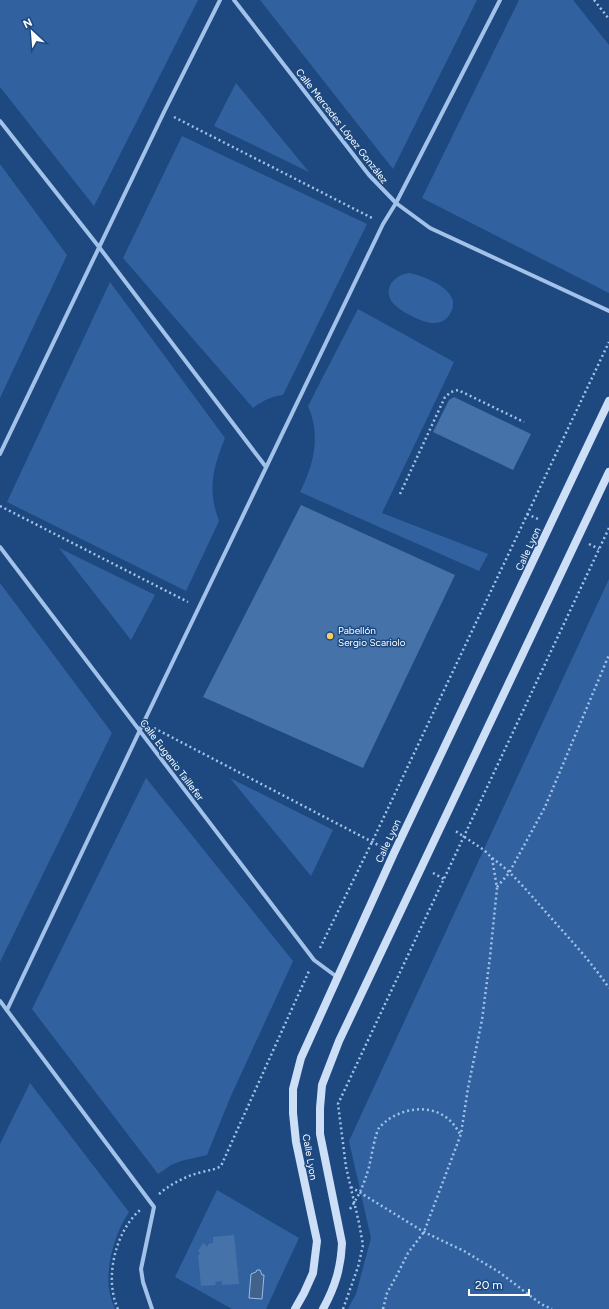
<svg xmlns="http://www.w3.org/2000/svg" width="609" height="1309" font-family="Figtree,sans-serif">
<style>
.green{fill:#31629f}
.water{fill:#42628b;stroke:#95bdeb}
.building{fill:#4672aa}
.lines{fill:none;stroke-linecap:round;stroke-linejoin:round}
.path{stroke:#a2c2e9;stroke-width:2.5;stroke-dasharray:2 3;stroke-linecap:butt}
.street{stroke:#a2c2e9;stroke-width:4}
.secondary{stroke:#cddff7;stroke-width:8}
.poi-dot{fill:#f8cc60;stroke:#1d4980;stroke-width:1.5}
.labels{text-anchor:middle;dominant-baseline:central;stroke-width:3;stroke-linejoin:round;paint-order:stroke}
.street-label{font-size:10px;fill:#fff;stroke:#1d4980}
.poi-label{font-size:10px;fill:#fff;stroke:#1d4980;text-anchor:start}
</style>
<rect width="100%" height="100%" fill="#1d4980"/>
<!-- green -->
<g class="green">
<path d="M0,0H198L94,206L0,87Z"/>
<path d="M260,0H477L393,169Z"/>
<path d="M519,0H573L609,45V293L422,198Z"/>
<path d="M236,83L309,172L214,126Z"/>
<path d="M182,136L367,224L283,395C272,396 262,401 253,408L123,258Z"/>
<path d="M0,164L67,255L0,398Z"/>
<path d="M409,273C426,276 465,292 450,314C446,320 441,323 434,323C425,324 399,311 393,303C382,289 394,275 409,273Z"/>
<path d="M110,282L225,438C213,468 207,489 219,521L186,591L7,502Z"/>
<path d="M358,309L454,362L382,513L488,554L479,571L300,492C314,465 321,435 308,406Z"/>
<path d="M59,548L155,595L131,640Z"/>
<path d="M609,579V1309H348L356,1294L371,1238L349,1141Z"/>
<path d="M0,583L112,733L0,962Z"/>
<path d="M146,778L293,961L230,1098L207,1155L181,1161L171,1165L158,1174L32,1009Z"/>
<path d="M230,778L333,830L311,876Z"/>
<path d="M30,1083L129,1212C115,1232 104,1270 110,1294C111,1299 113,1304 115,1309H0V1144Z"/>
<path d="M217,1190L299,1238L266,1309H232L175,1277Z"/>
</g>
<!-- water -->
<path class="water" d="M257,1270H260L262,1275H264L262,1299L249,1298L251,1274L256,1272Z"/>
<!-- building -->
<g class="building">
<path d="M454,397L531,434L513,470L433,432L449,400Z"/>
<path d="M301,505L455,575L363,768L203,697Z"/>
<path d="M234,1235L239,1284L222,1285V1281L215,1282L216,1285L201,1286L198,1255L201,1254L198,1251L203,1243L208,1247V1244L213,1243V1237Z"/>
</g>
<g class="lines">
<!-- path -->
<g class="path">
<path d="M594,0L609,19"/>
<path d="M174,117L372,218"/>
<path d="M400,494L445,397L451,392L458,390L524,422"/>
<path d="M0,506L188,602"/>
<path d="M527,514L538,519"/>
<path d="M589,544L599,549"/>
<path d="M154,728L382,847"/>
<path d="M492,858C512,872 528,892 544,910C566,935 590,960 609,988"/>
<path d="M433,873L444,879"/>
<path d="M497,887L509,873L545,807L609,655"/>
<path d="M320,948L372,842L609,342"/>
<path d="M351,1187L424,1232L464,1251L499,1272L541,1304L552,1309"/>
<path d="M159,1194C172,1183 186,1176 202,1172C209,1170 215,1170 221,1166L309,971"/>
<path d="M350,1209C360,1194 364,1184 369,1167C371,1159 375,1134 379,1128C394,1110 425,1103 444,1116C451,1120 456,1127 460,1134"/>
<path d="M118,1309C104,1279 115,1232 140,1210"/>
<path d="M343,1309L358,1267L363,1245L359,1223L346,1167L338,1104L609,528"/>
<path d="M383,1309L387,1293L397,1275L408,1253L424,1232L461,1134L468,1088L482,1020L490,957L497,888L492,858L484,850L454,830"/>
</g>
<!-- street -->
<g class="street">
<path d="M234,0L369,175L396,203L430,228L609,311"/>
<path d="M0,121L99,247L266,467"/>
<path d="M0,454L164,112L220,0"/>
<path d="M0,547L314,960L337,977"/>
<path d="M0,1001L154,1207L141,1269L143,1282L152,1309"/>
<path d="M7,1010L140,730L383,224L396,203L500,0"/>
</g>
<!-- secondary -->
<g class="secondary">
<path d="M295,1309L304,1293L313,1273L317,1241L296,1142L293,1113V1089L301,1058L394,853L609,401"/>
<path d="M323,1309C335,1287 341,1268 342,1243L320,1134V1108L322,1085L339,1041L609,472"/>
</g>
</g>
<!-- markers -->
<circle class="poi-dot" cx="330" cy="636" r="4"/>
<g class="labels">
<!-- street labels -->
<g class="street-label">
<text transform="translate(342 126) rotate(52)">Calle Mercedes López González</text>
<text transform="translate(528 549) rotate(-65)">Calle Lyon</text>
<text transform="translate(172 760) rotate(53)">Calle Eugenio Taillefer</text>
<text transform="translate(388 841) rotate(-65)">Calle Lyon</text>
<text transform="translate(310 1157) rotate(80)">Calle Lyon</text>
</g>
<!-- poi labels -->
<g class="poi-label">
<text x="338" y="630">Pabellón<tspan x="338" dy="12">Sergio Scariolo</tspan></text>
</g>
</g>
<!-- north arrow -->
<g transform="translate(32 32) rotate(334)" stroke="#1d4980" stroke-width="3" paint-order="stroke">
<path d="M0-3L7 15L0 10L-7 15Z" fill="#ffffff"/>
<text y="-6" font-size="11" font-weight="bold" text-anchor="middle" fill="#ffffff">N</text>
</g>
<!-- scale -->
<path d="M469 1289v6h60v-6" fill="none" stroke="#ffffff" stroke-width="2"/>
<text x="475" y="1289" font-size="12" fill="#ffffff" stroke="#1d4980" stroke-width="3" paint-order="stroke">20 m</text>
</svg>
